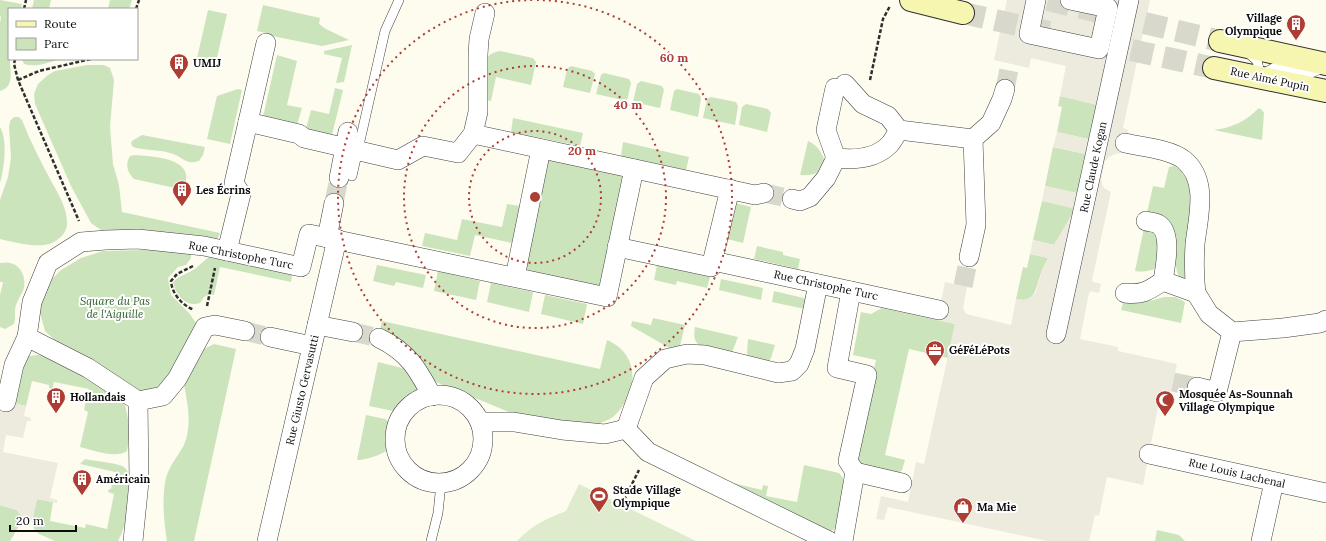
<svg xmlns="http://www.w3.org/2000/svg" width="1326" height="541" font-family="Lora,serif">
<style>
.green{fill:#cce4bc}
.pitch{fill:#deeccd}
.plaza{fill:#edeade}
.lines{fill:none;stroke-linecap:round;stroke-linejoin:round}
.street-tunnel{stroke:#d9d8cd;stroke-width:19;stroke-dasharray:19 10;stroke-linecap:butt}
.secondary-tunnel{stroke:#d9d8cd;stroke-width:22;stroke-dasharray:22 11;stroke-linecap:butt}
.lane-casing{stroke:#404040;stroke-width:10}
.street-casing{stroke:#404040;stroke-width:20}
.secondary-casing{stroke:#2f2f2f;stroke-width:24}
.path{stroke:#2f2f2f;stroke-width:2.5;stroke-dasharray:4 2;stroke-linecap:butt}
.lane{stroke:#fff;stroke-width:9}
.street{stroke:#fff;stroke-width:19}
.secondary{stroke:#f6f6b1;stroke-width:22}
.ring{fill:none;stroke:#ae3d34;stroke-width:2;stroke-dasharray:2 4}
.labels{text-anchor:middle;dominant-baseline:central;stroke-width:4;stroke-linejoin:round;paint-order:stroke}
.poi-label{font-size:11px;font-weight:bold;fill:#0d0d0d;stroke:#fff;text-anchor:start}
.street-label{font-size:11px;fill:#0d0d0d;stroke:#fff}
.park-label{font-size:11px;font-style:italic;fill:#2a5d24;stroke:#fff}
.centre{fill:#ae3d34;stroke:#fff;stroke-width:2}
.ring-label{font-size:12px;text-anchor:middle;font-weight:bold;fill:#ae3d34;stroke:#fff;stroke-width:4;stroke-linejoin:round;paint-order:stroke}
</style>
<rect width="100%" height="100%" fill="#fdfcef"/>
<!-- green -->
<g class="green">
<path d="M0,0L22,4L21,9H9V59H10C10,71 15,87 0,91V23L1,17L0,16Z"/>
<path d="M34,0H51L49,9H32Z"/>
<path d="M110,0H132L129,9H108Z"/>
<path d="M263,5L320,18L319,24L326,29L349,40L322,46L267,35L266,33L257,31Z"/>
<path d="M208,10L227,14L216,62L197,58Z"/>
<path d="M352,45L344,82L336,83L342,58L324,54V51Z"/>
<path d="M500,51L533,58L536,62L531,85L496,77L491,101L486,100L485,60C489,54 494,52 500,51Z"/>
<path d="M277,55L297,61L287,105L302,108L297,125L263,117Z"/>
<path d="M22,59H61C49,62 37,68 24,64Z"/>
<path d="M87,65H104L110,68L114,80L110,127L113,164L119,185L122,212L220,233L218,238L215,240L112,233L101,230L91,223L71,186L35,104L34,94L38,84L48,75L55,71Z"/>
<path d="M571,66L592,71L595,74L590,93L563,87L567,69Z"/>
<path d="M604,73L629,79L631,83L627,101L596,94L601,75Z"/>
<path d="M641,81L662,86L664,90L660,108L633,102L637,84Z"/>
<path d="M335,88L343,90L331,139L304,136L311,110L329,114Z"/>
<path d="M238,89L242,90L230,144L207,139L217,96Z"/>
<path d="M677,89L699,94L701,98L698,117L670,110L674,91Z"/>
<path d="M1060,96L1098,105L1093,140L1057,132L1062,107L1058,106Z"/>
<path d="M711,97L736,102L738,106L735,125L703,118L707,99Z"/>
<path d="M746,104L768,109L771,113L767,132L739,125L742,107Z"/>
<path d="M1259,108L1262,110L1264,113L1262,140L1214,130C1232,128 1246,121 1259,108Z"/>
<path d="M14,117H19L22,120C30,141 40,160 50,179C57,192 67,207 67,222C68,233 58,241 49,244C36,248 13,242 0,239V200L8,177L11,158L9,127L10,121Z"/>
<path d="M513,118L583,133L580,146L511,132Z"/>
<path d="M0,127C8,140 4,169 0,183Z"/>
<path d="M142,135L205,147L203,155L199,161C186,165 184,158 173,154C160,149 146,151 133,147L131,144L132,141Z"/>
<path d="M808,141C818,145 823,154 826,165C819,174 811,176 800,175Z"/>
<path d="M623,142L689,157L686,170L621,156Z"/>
<path d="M1053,147L1090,155L1081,194L1045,186Z"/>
<path d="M541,149L634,169L607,297L515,277Z"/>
<path d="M135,155C148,156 182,157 186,174C187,179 185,185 184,190L134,179C127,172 125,164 130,156Z"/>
<path d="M1174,166L1182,171L1189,181L1194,195L1187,279L1182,280L1179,277L1177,272L1174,255L1147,213L1153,186L1164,188L1169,167Z"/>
<path d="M1042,201L1076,208L1054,245L1033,240Z"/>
<path d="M735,203L751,207L743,243L727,239Z"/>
<path d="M507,204L520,206L512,243L475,235L470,256L422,246L425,233L457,240L462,219L502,227Z"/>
<path d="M1144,228L1155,233L1161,242L1157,267C1150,272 1143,272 1135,271Z"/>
<path d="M757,246L783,252V255L800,259L798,269L754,259Z"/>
<path d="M183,249L191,252V258L186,265L178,267L168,278L171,295L189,313L196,323L192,341L184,357L156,392H142L95,362L57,342L45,331L40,313L41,298L48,283L61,270L81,258L103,251Z"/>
<path d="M1030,254L1048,258C1045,264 1042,270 1040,276C1035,291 1035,303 1016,299L1023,267L1027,268Z"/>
<path d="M211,256L293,271L291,282L220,267L214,295L210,294L204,297L200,303C186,308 176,295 173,282C180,275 188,274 196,268C201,264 205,259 211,256Z"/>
<path d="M0,263C3,263 7,262 10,263C21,265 26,277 24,288C22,294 18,299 16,305C14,311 16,317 14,324L5,329L0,327V295L3,282H0Z"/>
<path d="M377,265L426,275L423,288L396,282L394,286L373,281Z"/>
<path d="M657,265L710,277L707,288L677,281L676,285L654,280Z"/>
<path d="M438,271L480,281L476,300L434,291Z"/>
<path d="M721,279L763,288L761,300L719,290Z"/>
<path d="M491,283L533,292L529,312L487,302Z"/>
<path d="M774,291L812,300L805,309L772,302Z"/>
<path d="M545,295L587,304L583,324L541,314Z"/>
<path d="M1164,297H1175L1185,302L1181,323L1121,310L1124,299C1142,302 1146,303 1164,297Z"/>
<path d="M882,308L955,324L948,358L909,349L885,455L905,460L902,470L898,474L854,462L876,360L853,355L861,312L871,314Z"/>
<path d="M653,318L685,325L680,346L671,349L631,326L632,321L651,325Z"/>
<path d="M382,321L600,369L607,340C642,355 638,395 613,417C607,421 599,423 593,426L511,413L480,400L455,392L433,380L379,335Z"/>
<path d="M695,327L738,337L732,352L699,345C693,340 694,334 695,327Z"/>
<path d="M748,339L775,345L771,358L769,361L748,357L747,353Z"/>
<path d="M214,344L236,349L194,541H167C164,523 162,501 165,483C167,468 177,458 184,445C192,426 188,404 184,385L204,349Z"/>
<path d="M37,355L52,356L123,399C129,416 131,434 127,451C116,459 93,450 80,447L88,412L84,410L89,389L54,382L52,389L49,388V385L32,381L26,406L12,403L22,363L29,356Z"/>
<path d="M378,362L406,369L418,388C415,397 407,409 398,412L369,406Z"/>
<path d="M366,415L385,419L391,423C397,442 394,449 376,456C369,458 364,460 357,460Z"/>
<path d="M85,459C94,461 118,463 124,467C138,477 126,529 118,541H55L39,534L34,529L32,521L37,499L53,502L50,521L85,528L86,524L107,529L114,494L108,492L109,489H111L115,472L80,464Z"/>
<path d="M804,465L839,473L843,478L844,483L836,528L831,531L824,529L733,488V483L762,490L763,485L768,486L766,496L797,502Z"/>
<path d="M0,505L17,510L22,517L19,526L10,541H0Z"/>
<path d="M1157,530L1179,535L1185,541H1155Z"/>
</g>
<!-- pitch -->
<path class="pitch" d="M579,484L696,541H517C532,525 546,519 566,511Z"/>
<!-- plaza -->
<g class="plaza">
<path d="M1007,0H1150L1123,128L1128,130L1123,153L1115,154L1109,157L1105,161L1103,169L1101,178L1102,184L1104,188L1111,192L1092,280L1093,282L1101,284L1099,293L1091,291L1089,293L1080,339L1118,347V351L1177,364L1169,399L1160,397L1143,485L1107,477L1099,516L1095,515L1089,541H1047L888,507L884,520L876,519L881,496L908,502L916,462L924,464L955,324L937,320L945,282L967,287L963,308L966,314L1011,325L1016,299L1023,300L1032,297L1036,292L1042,270L1048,258L1030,254L1033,240L1054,245L1075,209L1042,201L1045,186L1080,194L1090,155L1053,147L1057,132L1092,140L1098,105L1060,96L1066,66L1031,58L1029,68L994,60Z"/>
<path d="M0,400L26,406L24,416L31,418V421H27L23,438L6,435L3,452L58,463L50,498L57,500V503L37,499L32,521L21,519L22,517L17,510L0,505Z"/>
</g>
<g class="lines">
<!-- street-tunnel -->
<g class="street-tunnel">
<path d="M1005,89L1010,64"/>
<path d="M764,193L792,199"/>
<path d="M334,203L339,178"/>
<path d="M963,286L969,257"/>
<path d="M245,331L270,337"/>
<path d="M353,332L379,338"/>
<path d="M1173,382L1197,387"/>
</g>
<!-- secondary-tunnel -->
<g class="secondary-tunnel">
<path d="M1048,0L1220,41"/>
<path d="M963,13L1049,32"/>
<path d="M1099,43L1214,68"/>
</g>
<!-- lane casing -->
<g class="lane-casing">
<g id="lane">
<path d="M1247,52L1257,61L1261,76"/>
<path d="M1263,76L1268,71L1277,66L1311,73L1323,68"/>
<path d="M352,176L385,31L399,0"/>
<path d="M431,541L438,513L441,484"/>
</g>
</g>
<!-- street casing -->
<g class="street-casing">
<g id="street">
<path d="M1036,0L1029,34L1099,49L1108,8L1070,0"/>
<path d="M845,84L863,104L888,116L899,130L973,139L991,123L1002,99L1005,89"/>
<path d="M835,88L826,130L836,158C853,160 875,159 889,145C893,141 896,134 899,130"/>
<path d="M248,122L299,134L304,138L398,160L423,146L458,153L473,134L478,112V55L479,39L485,13"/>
<path d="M473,134L755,195L764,193"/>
<path d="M1125,143C1142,147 1170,149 1184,160C1209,180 1198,218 1195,244C1194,261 1194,277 1196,293"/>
<path d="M339,178L348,132"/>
<path d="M792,199L800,201L810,197L826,178L836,158"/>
<path d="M1146,221C1149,222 1154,222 1158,224C1173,233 1165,267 1163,281"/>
<path d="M327,238L334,203"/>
<path d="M617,247L711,267L730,189"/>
<path d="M227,251L241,194L234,183L266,43"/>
<path d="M969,257L976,225L973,139"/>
<path d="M713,261L939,310"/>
<path d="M515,277L541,149"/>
<path d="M1125,293C1143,295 1148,291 1163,281L1196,293L1209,314L1232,332L1217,392L1197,387"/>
<path d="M317,325L353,332"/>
<path d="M1232,332L1283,328L1320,323L1326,320"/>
<path d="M1056,334L1129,0"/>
<path d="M27,337L88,368L138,401L139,482L133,541"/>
<path d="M270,337L312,346"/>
<path d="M379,338C408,352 417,368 432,396"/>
<circle cx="439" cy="439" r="44"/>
<path d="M138,401L163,396L177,379L205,327L215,325L245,331"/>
<path d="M6,402L14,365L27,337L32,302L48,263L81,242L106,240L138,239L204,246L301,267L309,234L607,297L634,169"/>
<path d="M480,422H514L562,430L605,434L626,429L648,452L829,541"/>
<path d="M626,429L644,378L665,359L687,354L705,355L778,373L792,371L799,364L805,349L818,284"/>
<path d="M1149,454L1326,493"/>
<path d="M855,472L902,483"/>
<path d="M267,541L337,239"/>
<path d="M843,541L855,472L848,461L867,375L837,368L851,291"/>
<path d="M1261,541L1274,482"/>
</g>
</g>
<!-- secondary casing -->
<g class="secondary-casing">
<g id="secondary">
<path d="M911,0L963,13"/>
<path d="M1220,41L1326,64"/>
<path d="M1214,68L1326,91"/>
</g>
</g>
<!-- path -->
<g class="path">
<path d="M24,9L26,0"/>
<path d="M136,9L139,0"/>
<path d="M15,59L14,64L18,80L79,221"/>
<path d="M18,80L39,71L91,59"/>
<path d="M870,80L883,19L890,6"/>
<path d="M193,266L177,274L171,281C172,294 182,305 194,310"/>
<path d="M207,306L215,268"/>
<path d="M624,500L639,470"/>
</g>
<!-- lane -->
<use href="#lane" class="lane"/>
<!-- street -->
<use href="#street" class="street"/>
<!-- secondary -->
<use href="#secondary" class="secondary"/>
</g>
<!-- distance rings -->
<g class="ring">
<circle cx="535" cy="197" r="66"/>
<circle cx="535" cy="197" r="131"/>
<path d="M537 0A197 197 0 1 1 533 0"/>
</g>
<!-- icons -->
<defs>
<g id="building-pin" transform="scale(1)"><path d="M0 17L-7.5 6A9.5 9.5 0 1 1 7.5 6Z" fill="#ae3d34" stroke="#fff"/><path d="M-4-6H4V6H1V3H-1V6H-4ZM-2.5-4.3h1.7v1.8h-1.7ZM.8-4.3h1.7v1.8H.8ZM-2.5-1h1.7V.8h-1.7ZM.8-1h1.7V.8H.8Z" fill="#fff"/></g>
<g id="office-pin" transform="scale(1)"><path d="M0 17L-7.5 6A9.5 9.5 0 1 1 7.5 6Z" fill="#ae3d34" stroke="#fff"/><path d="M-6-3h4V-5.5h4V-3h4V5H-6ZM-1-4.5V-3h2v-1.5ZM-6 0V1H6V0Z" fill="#fff"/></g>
<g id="mosque-pin" transform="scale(1)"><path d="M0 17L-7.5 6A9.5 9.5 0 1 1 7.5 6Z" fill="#ae3d34" stroke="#fff"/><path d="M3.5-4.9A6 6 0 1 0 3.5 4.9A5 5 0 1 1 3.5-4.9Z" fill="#fff"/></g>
<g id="stadium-pin" transform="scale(1)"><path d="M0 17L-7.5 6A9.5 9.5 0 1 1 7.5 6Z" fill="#ae3d34" stroke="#fff"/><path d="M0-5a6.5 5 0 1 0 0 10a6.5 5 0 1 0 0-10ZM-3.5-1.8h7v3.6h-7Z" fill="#fff"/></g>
<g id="shop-pin" transform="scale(1)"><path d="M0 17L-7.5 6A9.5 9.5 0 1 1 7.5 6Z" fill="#ae3d34" stroke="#fff"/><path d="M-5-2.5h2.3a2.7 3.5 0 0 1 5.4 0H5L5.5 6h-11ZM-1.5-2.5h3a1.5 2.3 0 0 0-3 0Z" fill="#fff"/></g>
</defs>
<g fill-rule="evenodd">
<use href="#building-pin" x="1296" y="24"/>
<use href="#building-pin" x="179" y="63"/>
<use href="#building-pin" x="182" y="190"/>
<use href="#office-pin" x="935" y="350"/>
<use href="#building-pin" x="56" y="397"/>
<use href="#mosque-pin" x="1165" y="400"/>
<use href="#building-pin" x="82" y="479"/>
<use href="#stadium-pin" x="599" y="496"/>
<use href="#shop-pin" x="963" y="507"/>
</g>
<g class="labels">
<!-- poi labels -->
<g class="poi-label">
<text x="1282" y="18" text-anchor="end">Village<tspan x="1282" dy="13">Olympique</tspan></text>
<text x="193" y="63">UMIJ</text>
<text x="196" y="190">Les Écrins</text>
<text x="949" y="350">GéFéLéPots</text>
<text x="1179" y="394">Mosquée As-Sounnah<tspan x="1179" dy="13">Village Olympique</tspan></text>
<text x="70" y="397">Hollandais</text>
<text x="96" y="479">Américain</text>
<text x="613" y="490">Stade Village<tspan x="613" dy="13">Olympique</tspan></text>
<text x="977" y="507">Ma Mie</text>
</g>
<!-- street labels -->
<g class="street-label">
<text transform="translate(1270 79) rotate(12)">Rue Aimé Pupin</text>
<text transform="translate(1093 167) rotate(-78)">Rue Claude Kogan</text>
<text transform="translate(241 255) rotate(11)">Rue Christophe Turc</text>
<text transform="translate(826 285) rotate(12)">Rue Christophe Turc</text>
<text transform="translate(302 390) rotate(-77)">Rue Giusto Gervasutti</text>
<text transform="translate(1237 473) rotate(13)">Rue Louis Lachenal</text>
</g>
<!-- park labels -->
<g class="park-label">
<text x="115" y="301">Square du Pas<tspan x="115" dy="13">de l'Aiguille</tspan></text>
</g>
</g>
<circle cx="535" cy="197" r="6" class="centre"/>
<g class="ring-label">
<text x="674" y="62">60 m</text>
<text x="628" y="109">40 m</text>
<text x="582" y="155">20 m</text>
</g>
<!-- legend -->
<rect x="8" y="8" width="130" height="52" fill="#ffffff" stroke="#9e9e9e"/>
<rect x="16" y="21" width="20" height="6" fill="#f6f6b1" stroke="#9e9e9e"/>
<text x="44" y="28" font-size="12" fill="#0d0d0d">Route</text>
<rect x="16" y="38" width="20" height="12" fill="#cce4bc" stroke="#9e9e9e"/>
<text x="44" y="48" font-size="12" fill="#0d0d0d">Parc</text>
<!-- scale -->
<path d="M10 525v6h66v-6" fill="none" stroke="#0d0d0d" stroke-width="2"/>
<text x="16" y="525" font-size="12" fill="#0d0d0d" stroke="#ffffff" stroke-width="3" paint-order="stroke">20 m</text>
</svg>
